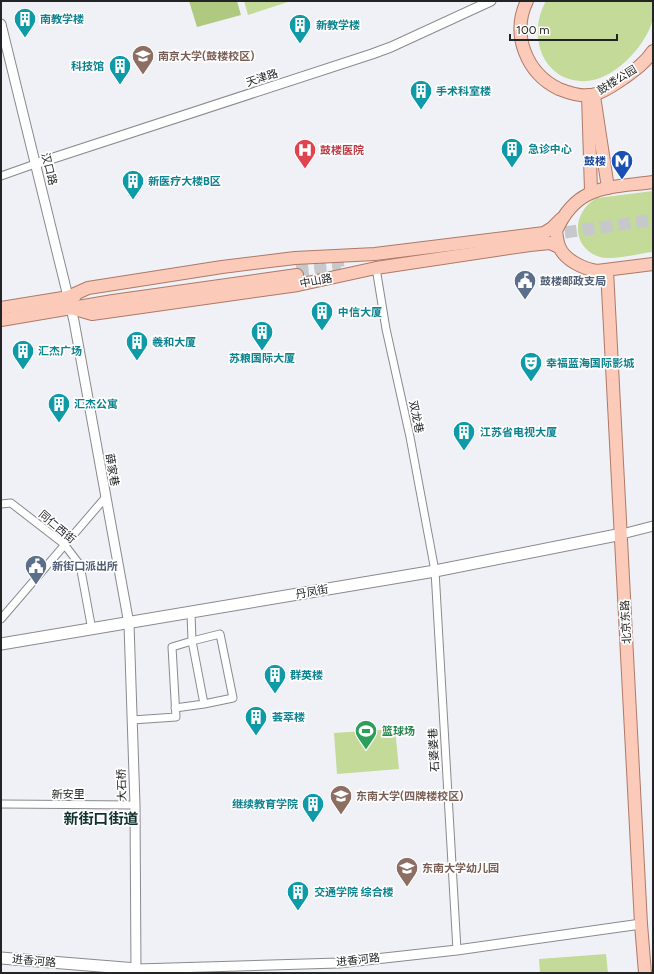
<svg xmlns="http://www.w3.org/2000/svg" width="654" height="974" font-family="Figtree,'Noto Sans SC',sans-serif">
<style>
.green{fill:#c4da99}
.forest{fill:#b0c980}
.lines{fill:none;stroke-linecap:round;stroke-linejoin:round}
.primary-tunnel{stroke:#c7c8cc;stroke-width:12;stroke-dasharray:12 6;stroke-linecap:butt}
.minor-casing{stroke:#898a8e;stroke-width:9}
.tertiary-casing{stroke:#898a8e;stroke-width:11}
.secondary-casing{stroke:#898a8e;stroke-width:13}
.primary-casing{stroke:#ae7967;stroke-width:14}
.minor{stroke:#fff;stroke-width:7}
.tertiary{stroke:#fff;stroke-width:9}
.secondary{stroke:#fff;stroke-width:11}
.primary{stroke:#fbcab9;stroke-width:12}
.labels{text-anchor:middle;dominant-baseline:central;stroke-width:3.5;stroke-linejoin:round;paint-order:stroke}
.culture-label{font-size:11px;font-weight:bold;fill:#0d838f;stroke:#fff;text-anchor:start}
.education-label{font-size:11px;font-weight:bold;fill:#785e54;stroke:#fff;text-anchor:start}
.street-label{font-size:11px;fill:#232425;stroke:#fff}
.health-label{font-size:11px;font-weight:bold;fill:#be3a42;stroke:#fff;text-anchor:start}
.transit-label{font-size:11px;font-weight:bold;fill:#164399;stroke:#fff;text-anchor:end}
.service-label{font-size:11px;font-weight:bold;fill:#4e5e75;stroke:#fff;text-anchor:start}
.leisure-label{font-size:11px;font-weight:bold;fill:#27864d;stroke:#fff;text-anchor:start}
.district-label{font-size:15px;font-weight:bold;fill:#0f322f;stroke:#fff}
</style>
<rect width="100%" height="100%" fill="#f0f1f6"/>
<!-- green -->
<g class="green">
<path d="M244,1H291L248,15Z"/>
<path d="M546,1H653C653,8 654,16 652,22C644,49 610,84 580,81C540,78 528,32 546,1Z"/>
<path d="M653,191V252C640,253 612,261 600,257C571,248 571,212 597,198Z"/>
<path d="M395,729L399,769L337,774L334,733Z"/>
<path d="M606,954L608,973H540L539,959Z"/>
</g>
<!-- forest -->
<path class="forest" d="M189,1H237L241,15L197,27Z"/>
<g class="lines">
<!-- primary-tunnel -->
<g class="primary-tunnel">
<path d="M547,235L653,220"/>
<path d="M296,266L347,260"/>
<path d="M297,275L341,269"/>
</g>
<!-- minor casing -->
<g class="minor-casing">
<g id="minor">
<path d="M1,176L35,164"/>
<path d="M376,268L386,329L410,437L435,571L457,950"/>
<path d="M1,504L11,503L64,544L80,565L92,630"/>
<path d="M1,619L105,498"/>
<path d="M175,708L204,704L192,641L220,634L233,698L204,704"/>
<path d="M132,720L176,717L172,647L192,641L191,613"/>
<path d="M1,804L135,805"/>
</g>
</g>
<!-- tertiary casing -->
<g class="tertiary-casing">
<g id="tertiary">
<path d="M1,24L74,321L129,624L135,805L136,973"/>
<path d="M35,164L372,54L391,47L491,1"/>
<path d="M622,534L653,526"/>
<path d="M137,969L339,963L457,950L641,924"/>
</g>
</g>
<!-- secondary casing -->
<g class="secondary-casing">
<g id="secondary">
<path d="M1,644L435,571L622,534"/>
<path d="M1,958L137,969"/>
</g>
</g>
<!-- primary casing -->
<g class="primary-casing">
<g id="primary">
<path d="M527,1C511,34 526,73 559,89C569,93 581,97 592,95C603,93 615,84 624,78C635,70 646,62 653,51"/>
<path d="M588,95L591,191"/>
<path d="M594,96L608,188"/>
<path d="M653,182C608,188 577,184 556,231C557,236 557,241 559,246C564,260 584,269 597,271L653,264"/>
<path d="M607,270L641,924L645,973"/>
<path d="M68,297L88,288L222,267L295,258L375,254L544,233L552,228L561,219"/>
<path d="M1,308L75,296"/>
<path d="M71,308L92,314L298,285L376,268L530,245L550,243L559,247"/>
<path d="M1,320L113,301L297,275"/>
</g>
</g>
<!-- minor -->
<use href="#minor" class="minor"/>
<!-- tertiary -->
<use href="#tertiary" class="tertiary"/>
<!-- secondary -->
<use href="#secondary" class="secondary"/>
<!-- primary -->
<use href="#primary" class="primary"/>
</g>
<!-- icons -->
<defs>
<g id="building-pin" transform="scale(1.15)"><path d="M0 17L-7.5 6A9.5 9.5 0 1 1 7.5 6Z" fill="#0f9aa8" stroke="#fff"/><path d="M-4-6H4V6H1V3H-1V6H-4ZM-2.5-4.3h1.7v1.8h-1.7ZM.8-4.3h1.7v1.8H.8ZM-2.5-1h1.7V.8h-1.7ZM.8-1h1.7V.8H.8Z" fill="#fff"/></g>
<g id="university-pin" transform="scale(1.15)"><path d="M0 17L-7.5 6A9.5 9.5 0 1 1 7.5 6Z" fill="#8d6e63" stroke="#fff"/><path d="M0-5L7-2L0 1L-7-2ZM-4 1L0 2.5L4 1V4Q0 6-4 4Z" fill="#fff"/></g>
<g id="hospital-pin" transform="scale(1.15)"><path d="M0 17L-7.5 6A9.5 9.5 0 1 1 7.5 6Z" fill="#e0444e" stroke="#fff"/><path d="M-5-5h3v3.5h4V-5h3V5h-3V1.5h-4V5h-3Z" fill="#fff"/></g>
<g id="metro-pin" transform="scale(1.15)"><path d="M0 17L-7.5 6A9.5 9.5 0 1 1 7.5 6Z" fill="#1a4fb4" stroke="#fff"/><path d="M-5.5 5V-5H-3L0 0L3-5H5.5V5H3V-.5L0 4L-3-.5V5Z" fill="#fff"/></g>
<g id="civic-pin" transform="scale(1.15)"><path d="M0 17L-7.5 6A9.5 9.5 0 1 1 7.5 6Z" fill="#5c6f8a" stroke="#fff"/><path d="M-.6-6.5H3V-4.5H.6V-3L4-1V1h2V6H-6V1h2V-1L-.6-3ZM-1.2 2.5V6h2.4V2.5Z" fill="#fff"/></g>
<g id="theatre-pin" transform="scale(1.15)"><path d="M0 17L-7.5 6A9.5 9.5 0 1 1 7.5 6Z" fill="#0f9aa8" stroke="#fff"/><path d="M-5-5.5Q0-4 5-5.5V0Q5 5 0 6Q-5 5-5 0ZM-3.3-2.5H-1v1.5H-3.3ZM1-2.5H3.3v1.5H1ZM-2.8 1Q0 5.5 2.8 1Z" fill="#fff"/></g>
<g id="stadium-pin" transform="scale(1.15)"><path d="M0 17L-7.5 6A9.5 9.5 0 1 1 7.5 6Z" fill="#2e9e5b" stroke="#fff"/><path d="M0-5a6.5 5 0 1 0 0 10a6.5 5 0 1 0 0-10ZM-3.5-1.8h7v3.6h-7Z" fill="#fff"/></g>
<g id="school-pin" transform="scale(1.15)"><path d="M0 17L-7.5 6A9.5 9.5 0 1 1 7.5 6Z" fill="#8d6e63" stroke="#fff"/><path d="M0-5L7-2L0 1L-7-2ZM-4 1L0 2.5L4 1V4Q0 6-4 4Z" fill="#fff"/></g>
</defs>
<g fill-rule="evenodd">
<use href="#building-pin" x="25" y="19"/>
<use href="#building-pin" x="300" y="25"/>
<use href="#university-pin" x="143" y="56"/>
<use href="#building-pin" x="120" y="66"/>
<use href="#building-pin" x="421" y="91"/>
<use href="#building-pin" x="512" y="149"/>
<use href="#hospital-pin" x="305" y="150"/>
<use href="#metro-pin" x="622" y="161"/>
<use href="#building-pin" x="133" y="181"/>
<use href="#civic-pin" x="525" y="281"/>
<use href="#building-pin" x="322" y="312"/>
<use href="#building-pin" x="262" y="332"/>
<use href="#building-pin" x="137" y="342"/>
<use href="#building-pin" x="23" y="351"/>
<use href="#theatre-pin" x="531" y="363"/>
<use href="#building-pin" x="59" y="404"/>
<use href="#building-pin" x="464" y="432"/>
<use href="#civic-pin" x="36" y="566"/>
<use href="#building-pin" x="275" y="675"/>
<use href="#building-pin" x="256" y="717"/>
<use href="#stadium-pin" x="366" y="731"/>
<use href="#university-pin" x="341" y="796"/>
<use href="#building-pin" x="313" y="804"/>
<use href="#school-pin" x="407" y="868"/>
<use href="#building-pin" x="298" y="892"/>
</g>
<g class="labels">
<!-- culture labels -->
<g class="culture-label">
<text x="40" y="19">南教学楼</text>
<text x="316" y="25">新教学楼</text>
<text x="104" y="66" text-anchor="end">科技馆</text>
<text x="436" y="91">手术科室楼</text>
<text x="528" y="149">急诊中心</text>
<text x="148" y="181">新医疗大楼B区</text>
<text x="338" y="312">中信大厦</text>
<text x="152" y="342">羲和大厦</text>
<text x="38" y="351">汇杰广场</text>
<text x="262" y="358" text-anchor="middle">苏粮国际大厦</text>
<text x="546" y="363">幸福蓝海国际影城</text>
<text x="74" y="404">汇杰公寓</text>
<text x="480" y="432">江苏省电视大厦</text>
<text x="290" y="675">群英楼</text>
<text x="272" y="717">荟萃楼</text>
<text x="298" y="804" text-anchor="end">继续教育学院</text>
<text x="314" y="892">交通学院 综合楼</text>
</g>
<!-- education labels -->
<g class="education-label">
<text x="158" y="56">南京大学(鼓楼校区)</text>
<text x="356" y="796">东南大学(四牌楼校区)</text>
<text x="422" y="868">东南大学幼儿园</text>
</g>
<!-- street labels -->
<g class="street-label">
<text transform="translate(262 78) rotate(-18)">天津路</text>
<text transform="translate(617 80) rotate(-32)">鼓楼公园</text>
<text transform="translate(49 169) rotate(76)">汉口路</text>
<text transform="translate(316 281) rotate(-11)">中山路</text>
<text transform="translate(416 417) rotate(78)">双龙巷</text>
<text transform="translate(112 470) rotate(80)">薛家巷</text>
<text transform="translate(57 527) rotate(40)">同仁西街</text>
<text transform="translate(312 592) rotate(-10)">丹凤街</text>
<text transform="translate(626 622) rotate(-93)">北京东路</text>
<text transform="translate(434 750) rotate(-93)">石婆婆巷</text>
<text transform="translate(122 785) rotate(-92)">大石桥</text>
<text x="68" y="794">新安里</text>
<text transform="translate(358 960) rotate(-6)">进香河路</text>
<text transform="translate(34 961) rotate(5)">进香河路</text>
</g>
<!-- health labels -->
<g class="health-label">
<text x="320" y="150">鼓楼医院</text>
</g>
<!-- transit labels -->
<g class="transit-label">
<text x="606" y="161">鼓楼</text>
</g>
<!-- service labels -->
<g class="service-label">
<text x="540" y="281">鼓楼邮政支局</text>
<text x="52" y="566">新街口派出所</text>
</g>
<!-- leisure labels -->
<g class="leisure-label">
<text x="382" y="731">篮球场</text>
</g>
<!-- district labels -->
<g class="district-label">
<text x="101" y="819">新街口街道</text>
</g>
</g>
<!-- border -->
<rect width="654" height="974" fill="none" stroke="#232425" stroke-width="4"/>
<!-- scale -->
<path d="M510 34v6h107v-6" fill="none" stroke="#232425" stroke-width="2"/>
<text x="516" y="34" font-size="12" fill="#232425" stroke="#ffffff" stroke-width="3" paint-order="stroke">100 m</text>
</svg>
